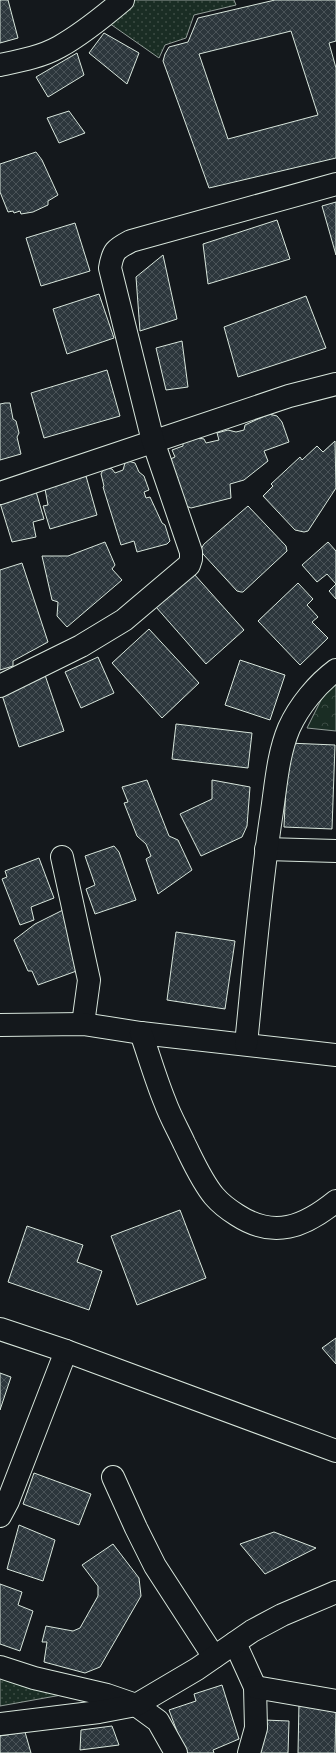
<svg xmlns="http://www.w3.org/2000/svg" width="336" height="1753" font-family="'Asap Condensed',sans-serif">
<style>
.grass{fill:url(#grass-dots);stroke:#939e99}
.forest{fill:url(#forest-crowns);stroke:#939e99}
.building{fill:url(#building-cross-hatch);stroke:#d8e6dc;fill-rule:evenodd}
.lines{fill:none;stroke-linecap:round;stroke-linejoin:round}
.minor-casing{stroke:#d8e6dc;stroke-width:24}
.major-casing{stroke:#d8e6dc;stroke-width:24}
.minor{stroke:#14181c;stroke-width:22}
.major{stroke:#14181c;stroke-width:22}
</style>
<defs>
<pattern id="grass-dots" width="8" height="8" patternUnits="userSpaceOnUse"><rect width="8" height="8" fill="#1a2d24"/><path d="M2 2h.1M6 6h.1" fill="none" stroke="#3b4b43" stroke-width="1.8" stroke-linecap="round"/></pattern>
<pattern id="forest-crowns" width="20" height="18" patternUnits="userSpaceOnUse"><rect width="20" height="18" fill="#1a2d24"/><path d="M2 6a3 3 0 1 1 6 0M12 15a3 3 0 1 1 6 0" fill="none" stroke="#3b4b43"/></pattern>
<pattern id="building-cross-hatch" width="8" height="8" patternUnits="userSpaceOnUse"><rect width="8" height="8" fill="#2c363c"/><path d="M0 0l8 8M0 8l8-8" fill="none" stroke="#4a5358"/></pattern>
</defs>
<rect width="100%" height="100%" fill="#14181c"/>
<!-- grass -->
<g class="grass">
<path d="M129,0H234L236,5L194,15L186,38L165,45L159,58L106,21Z"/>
<path d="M0,1671L67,1694L0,1706Z"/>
</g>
<!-- forest -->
<path class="forest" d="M336,678V731L307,728L330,682Z"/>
<!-- building -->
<g class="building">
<path d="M0,0H8L18,38L0,43Z"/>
<path d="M275,0H336V41L329,43L336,68V158L209,188L163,61L165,54L169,47L188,42L198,18ZM291,31L318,115L228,139L199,54Z"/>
<path d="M104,33L139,53L127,84L89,53Z"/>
<path d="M77,53L84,75L48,97L36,77Z"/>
<path d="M69,111L85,133L59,143L47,118Z"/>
<path d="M36,152L42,160L58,195L48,201V205L33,212L21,214L20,211L14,213L13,211L8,212L0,192V164Z"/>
<path d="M336,202V255L322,206Z"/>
<path d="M277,220L290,259L208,284L203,244Z"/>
<path d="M75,223L90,271L41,286L26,238Z"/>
<path d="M163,255L177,319L140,331L136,277Z"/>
<path d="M99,294L114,338L67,354L53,309Z"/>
<path d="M306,296L326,348L238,377L224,327Z"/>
<path d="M182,341L188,387L166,390L156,348Z"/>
<path d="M107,370L120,416L44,438L31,393Z"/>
<path d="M5,403H10L13,419L16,421L19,433L17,437L21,454L0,460V404Z"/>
<path d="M269,414L277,416L282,422L289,442L264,451L268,461L244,480L230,484L231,498L191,508L186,506L168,460L175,457L172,450L183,446V443L186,441L198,438L204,439L206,443L219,440L217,433L228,430L236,432L244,430L245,425Z"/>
<path d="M335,441L336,488L308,531L304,532L295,530L263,496L273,486L271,484L300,457L302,460L317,446L323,452Z"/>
<path d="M128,461L135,463L139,472L144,476L149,490L144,492L146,498L150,497L162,523L165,525L170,541L167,544L137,552L134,541L121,545L103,487L104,486L101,474L103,470L108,468L112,469L115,473L123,470L125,463Z"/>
<path d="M86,476L97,515L50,529L43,506L48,505L45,489Z"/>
<path d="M35,488L44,519L33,522L36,537L12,542L0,503Z"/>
<path d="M248,506L286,546L287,551L243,592H241L237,591L203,554L201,549L204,544Z"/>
<path d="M105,542L115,565L112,569L122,580L67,627L57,616L58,602L52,600L42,556H68Z"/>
<path d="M328,542L336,551V599L329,591L336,584L327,574L317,582L302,565Z"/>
<path d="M22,563L48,642L13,661V666L0,670V570Z"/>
<path d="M194,574L244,630L206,664L156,607Z"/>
<path d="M298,583L313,599L307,605L318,617L312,622L328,638L300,665L258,621Z"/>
<path d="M149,629L199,683L162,718L112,663Z"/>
<path d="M98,657L114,693L81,708L65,672Z"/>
<path d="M240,660L285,675L270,720L225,705Z"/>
<path d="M45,675L64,731L19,747L1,692Z"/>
<path d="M176,724L252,733L248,768L172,759Z"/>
<path d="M288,743L335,745L332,829L284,827Z"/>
<path d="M147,780L169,836L178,840L192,870L158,894L146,859L151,856L146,844L137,836L124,803L128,802L122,787Z"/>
<path d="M212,780L250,787L247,826L242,837L201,856L180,814L212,799Z"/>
<path d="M114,846L119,852L136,900L95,914L86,889L95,885L85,856Z"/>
<path d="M39,858L54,898L31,907L34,920L20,925L2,879L7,877L5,871Z"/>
<path d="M67,908L82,969L38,985L32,971H28L14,940L35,924Z"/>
<path d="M176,932L235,941L225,1009L167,1000Z"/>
<path d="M180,1210L206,1278L137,1305L111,1236Z"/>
<path d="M27,1226L83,1245L77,1262L102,1271L89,1310L8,1282Z"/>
<path d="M336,1338V1364L322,1348Z"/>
<path d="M0,1373L11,1377L0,1410Z"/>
<path d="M34,1473L91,1494L79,1525L23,1504Z"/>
<path d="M19,1525L55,1540L43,1581L7,1569Z"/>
<path d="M274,1532L316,1548L265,1574L240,1544Z"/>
<path d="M113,1544L139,1578L141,1596L100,1667L85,1673L44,1662L47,1642H42L46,1626L73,1631L80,1628L98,1596V1586L82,1565Z"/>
<path d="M0,1584L22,1592L18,1605L33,1611L20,1651L0,1644Z"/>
<path d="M222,1685L239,1739L213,1750L214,1753H185L169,1710L196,1701L194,1694Z"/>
<path d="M299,1702L336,1706L335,1753H298Z"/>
<path d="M264,1720L289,1721L288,1753H255Z"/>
<path d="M112,1726L119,1745L80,1750L81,1730Z"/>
<path d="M25,1732L31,1753H0V1736Z"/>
</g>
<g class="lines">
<!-- minor casing -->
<g class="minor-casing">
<g id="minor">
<path d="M0,65C19,61 41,57 59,47C82,34 103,17 123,0"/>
<path d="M0,493L289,396L336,384"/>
<path d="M0,686L81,646L124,620L189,565L191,559V552L153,441L110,268C113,250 116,249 131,241L336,184"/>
<path d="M266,849L336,851"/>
<path d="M62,857L89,980L83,1024"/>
<path d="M0,1025L83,1024L141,1033L336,1055"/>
<path d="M141,1033C149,1056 156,1080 165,1102C170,1116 178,1130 184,1143C193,1161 201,1180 214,1196C220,1203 229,1210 237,1215C274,1239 304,1227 336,1201"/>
<path d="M246,1044C254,966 260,888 272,811C276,784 278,754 289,728C299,706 317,684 336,670"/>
<path d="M113,1477L136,1528L155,1566L214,1657"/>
<path d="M0,1516L8,1501L66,1351"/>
<path d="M235,1643L255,1687L256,1728L249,1753"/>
<path d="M0,1667L34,1678L107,1695L136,1705L158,1721L176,1753"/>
<path d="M255,1687L336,1701"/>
<path d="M0,1724L99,1712L136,1705L197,1669L252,1631L282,1615L336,1592"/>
</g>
</g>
<!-- major casing -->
<g class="major-casing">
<path id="major" d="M0,1329L66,1351L336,1451"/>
</g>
<!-- minor -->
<use href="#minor" class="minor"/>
<!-- major -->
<use href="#major" class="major"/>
</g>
</svg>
